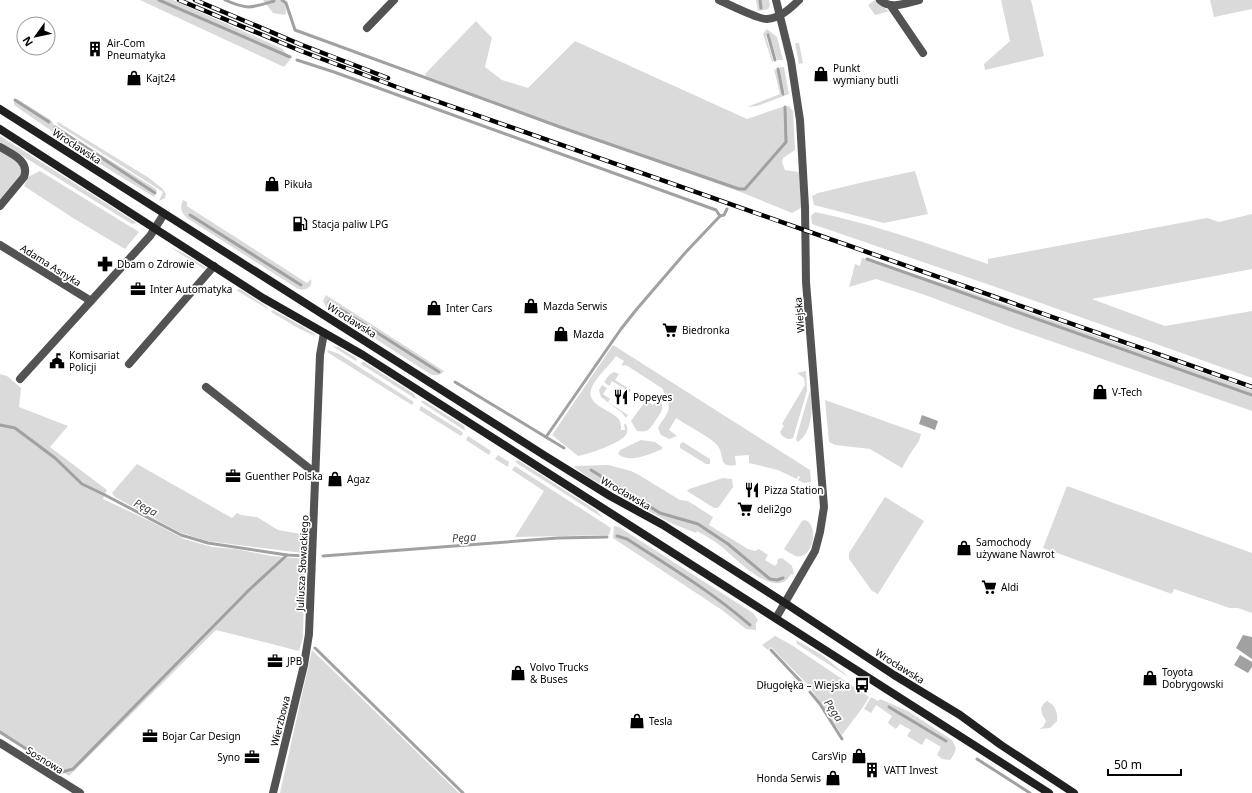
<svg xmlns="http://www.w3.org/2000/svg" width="1252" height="793" font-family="'Noto Sans',sans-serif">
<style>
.green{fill:#dadada}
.water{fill:#a1a1a1}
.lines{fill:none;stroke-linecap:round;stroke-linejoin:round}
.stream{stroke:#a1a1a1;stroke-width:3}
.street{stroke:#535353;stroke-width:8}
.secondary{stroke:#202020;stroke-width:8}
.rail-casing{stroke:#000;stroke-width:4.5}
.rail{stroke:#fff;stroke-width:3;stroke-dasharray:9;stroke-linecap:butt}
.labels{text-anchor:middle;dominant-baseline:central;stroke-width:3.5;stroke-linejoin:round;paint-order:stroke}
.poi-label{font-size:10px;fill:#000;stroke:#fff;text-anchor:start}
.street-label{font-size:10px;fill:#000;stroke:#fff}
.water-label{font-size:11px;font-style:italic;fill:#424242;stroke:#fff}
</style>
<rect width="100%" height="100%" fill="#fff"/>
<!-- green -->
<g class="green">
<path d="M140,0H173L283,49L290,60L284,67Z"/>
<path d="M263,0H284L286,10L285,15L273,13Z"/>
<path d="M756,0H769L770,6L768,9L758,11Z"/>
<path d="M875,0H877L887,10L890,11L875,15L868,5Z"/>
<path d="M1001,0H1031L1044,56L985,70L984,64L1010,41Z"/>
<path d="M1210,0H1252V9L1214,17Z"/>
<path d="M476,21L492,38L485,67L502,80L528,88L575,41L747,119L782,107L789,106L793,111L795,150L783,158L782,162L785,170L799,172L801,208L792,213L738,191L529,117L427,78L425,74Z"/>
<path d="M767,29L777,37L783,60H777L769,34L766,36L773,61L772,62L763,34Z"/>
<path d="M795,43H799L803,63L799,64Z"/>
<path d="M781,67H784L789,94L757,106L747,107L780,94L774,69L777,70L782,93L781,95L785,94L779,69Z"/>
<path d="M17,99L51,120L54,125L156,189L157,191L154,197L92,159L14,105V101Z"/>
<path d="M57,122H58L149,178L163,189L166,194L165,198L159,201L163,192L58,125Z"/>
<path d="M0,136L137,223L132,224L0,142Z"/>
<path d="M0,151C5,154 12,157 16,161C32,174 10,190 0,200Z"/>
<path d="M40,171L139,232L125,249L73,218L24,186L28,177Z"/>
<path d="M915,171L928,214L884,223L814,205L812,196L818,193L864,182Z"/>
<path d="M183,200L187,202V206L193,210L307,283L311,279C313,288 305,291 298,289L187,218C182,213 179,208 183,200Z"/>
<path d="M815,212C874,224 931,245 988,264V259L1207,218L1219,222L1252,214V269L1092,299L1165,326L1252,311V378L990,285L812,224L811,216Z"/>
<path d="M170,247L183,253L205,267L206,270Z"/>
<path d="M862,258L967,291L1252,390V411L1016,329L925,295L876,279L849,287L855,264L860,266Z"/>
<path d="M240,289L267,307L268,309L236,290Z"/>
<path d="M326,295L444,371C440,376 435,376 430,374L326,307L323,301Z"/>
<path d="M273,310L312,332L317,337L300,329L271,312Z"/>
<path d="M613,345L810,470L811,482L804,483L798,480L800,477L798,476L797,479L778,470L749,463V455L735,456L736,465C718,468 725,457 718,446C711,437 686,425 676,418L669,430L677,436L669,439L661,435L658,428C662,419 672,412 668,401C666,397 664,394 663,389L626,365L621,366L624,361L616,356C609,366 599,374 593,385C581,406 615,410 620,421C621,424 621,428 621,430H625L624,424H626C628,428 628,432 625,436C618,444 589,454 578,456L552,435Z"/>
<path d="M332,346L338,347L356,358L357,360L356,361Z"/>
<path d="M328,350L339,354L406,397L414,402L412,405L327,352Z"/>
<path d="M362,362H364L414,394L416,399L361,364Z"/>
<path d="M806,371L807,391L793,438C788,441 782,437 780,432L784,426L782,424L805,385L804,378L797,373Z"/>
<path d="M614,372L619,374L615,380L631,390L630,392L612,381L609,386L604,382L609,375Z"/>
<path d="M0,374L7,376L21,388L19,407L68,426L50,447L107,490L103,499L152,522L184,539L212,547L235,549L272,556L305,559L303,637L299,651L216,630L69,776L0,734Z"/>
<path d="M602,385L607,388L603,394L610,399L608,402L628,415L626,418L621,412L601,397L599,390Z"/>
<path d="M810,390C814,404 812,435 797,442L796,439Z"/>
<path d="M645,399L653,405L658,399C667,406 660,414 655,421C653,425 650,429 646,431C643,432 640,431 637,431L631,421L644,403L643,402Z"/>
<path d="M825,400L921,434L919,441L910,454L902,468L870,449L835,445L829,442Z"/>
<path d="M422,401H424L464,426L465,429L464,430L421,402Z"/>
<path d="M421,406L461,431L463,433L461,436L419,410Z"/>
<path d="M468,436L491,451L489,455L466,440Z"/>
<path d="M641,440L655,442L662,447V449C650,454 630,464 618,454L620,450Z"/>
<path d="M683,442L710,459V464H706L680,448V444Z"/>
<path d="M498,455L509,462L508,467L495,459Z"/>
<path d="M518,460L597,511L603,518L515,462Z"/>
<path d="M137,464L232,518L237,513L241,515L257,517L278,530L307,535L303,553L207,541L179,532L115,497L112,493Z"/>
<path d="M608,465L631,471L639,475L680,500L688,501L713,517L709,525L748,549L755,551L759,549L768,555L765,560L775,566L778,562L777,561L778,559L782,558L792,566L794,575L791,574C776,602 737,559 723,548C715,541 706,536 697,531L696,533L673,524L624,498L588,477L574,467L575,466Z"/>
<path d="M515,466L611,528L609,535L515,537L544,491L512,470Z"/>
<path d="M723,478L732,479L733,487L718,508H714L687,491L689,489Z"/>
<path d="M1067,486L1252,553V613L1238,608H1230L1174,589L1172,594L1043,548Z"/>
<path d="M885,497L924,521L878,594L872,591L849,559V553Z"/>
<path d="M805,520C820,525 813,561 795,556C791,554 787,551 784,549L802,521Z"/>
<path d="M614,526L619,527L753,613L758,620L756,623V630L746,629L722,610L613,538Z"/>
<path d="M775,636L790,644L869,697L863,707L842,735L810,687L771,647L768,650L762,645Z"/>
<path d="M796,640L822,655L850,678L797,644Z"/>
<path d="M312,650L459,793H280Z"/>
<path d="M871,697L878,701L880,699L908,711L952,740L956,748L954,754L950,760L942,759L937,755L941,747L926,738L922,745L907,736L911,730L900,724L896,729L888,723L892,716L876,705L871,713L864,709Z"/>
<path d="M1047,701C1055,705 1058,712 1057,721L1050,728L1039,729L1043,727L1046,721L1042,714L1041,708L1044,703Z"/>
</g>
<!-- water -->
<g class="water">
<path d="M922,415L938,421L935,430L919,424Z"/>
<path d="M1243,635L1252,637V659L1236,648Z"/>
<path d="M1240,655L1252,662V667L1248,673L1234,665Z"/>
</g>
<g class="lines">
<!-- stream -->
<g class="stream">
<path d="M159,0L290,57"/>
<path d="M225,0C247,10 251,8 274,1"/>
<path d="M282,0L286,3L295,30L560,127L739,189H745L786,142L785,107"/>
<path d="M760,0L761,8"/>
<path d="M768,35L775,60"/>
<path d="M297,60L334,72L716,210L720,216"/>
<path d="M778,69L783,94"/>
<path d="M15,100L49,122"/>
<path d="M55,127L155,193"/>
<path d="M190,215L301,285"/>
<path d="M867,259L1252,395"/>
<path d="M329,302L439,372"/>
<path d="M455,382L564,448"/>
<path d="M0,425L15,428L55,458L82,484L103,494L181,535L208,543L287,555L305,556"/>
<path d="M546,437L621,329L636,310L685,253L720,216L724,215L727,209"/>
<path d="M591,470L660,513L698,524L728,544L770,579L777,580L783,578"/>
<path d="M617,536L627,539C669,566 712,592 750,625"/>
<path d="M323,556L558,538L607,537"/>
<path d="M315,648L463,793"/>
<path d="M771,650L804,685"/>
<path d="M810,692L820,704L842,739"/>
<path d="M889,707L946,741"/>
<path d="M0,732L62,772L73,769L249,590L287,555"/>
<path d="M977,759L1030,793"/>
</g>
<!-- street -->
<g class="street">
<path d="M719,0C728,4 760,20 767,19C780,18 790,9 799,0"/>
<path d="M880,0C891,10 906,3 919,0"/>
<path d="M891,6L923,53"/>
<path d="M367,28L394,0"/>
<path d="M0,147C12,154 30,161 24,177L0,206"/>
<path d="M0,245L91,301"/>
<path d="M129,364L214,266"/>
<path d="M20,379L150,236L164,214"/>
<path d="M206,387L315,473"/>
<path d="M776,618L815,551L820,532L824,507L806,282L805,207L800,120L791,61L776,0"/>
<path d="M0,743L80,793"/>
<path d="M273,793L304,665L309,634L320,355L324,333"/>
</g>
<!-- secondary -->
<g class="secondary">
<path d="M0,109L547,457L610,496L663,525L785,603L894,675L960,715L1001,745L1074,793"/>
<path d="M0,129L263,298L363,355L1049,793"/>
</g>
<!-- rail casing -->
<g class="rail-casing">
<g id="rail">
<path d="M179,0L301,51L402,89L1252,387"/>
<path d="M195,0L302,45L388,78"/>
</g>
</g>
<!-- rail -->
<use href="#rail" class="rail"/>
</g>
<!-- icons -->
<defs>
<g id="building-bare" transform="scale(1.2)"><path d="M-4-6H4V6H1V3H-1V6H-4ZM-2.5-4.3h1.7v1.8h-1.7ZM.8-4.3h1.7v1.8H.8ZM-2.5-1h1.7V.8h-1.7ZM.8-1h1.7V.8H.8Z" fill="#000" stroke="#fff" stroke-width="2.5" paint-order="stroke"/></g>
<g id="shop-bare" transform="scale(1.2)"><path d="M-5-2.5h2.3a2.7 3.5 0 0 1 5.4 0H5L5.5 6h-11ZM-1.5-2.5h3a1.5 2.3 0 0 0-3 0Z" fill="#000" stroke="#fff" stroke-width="2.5" paint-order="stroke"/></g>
<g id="fuel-bare" transform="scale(1.2)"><path d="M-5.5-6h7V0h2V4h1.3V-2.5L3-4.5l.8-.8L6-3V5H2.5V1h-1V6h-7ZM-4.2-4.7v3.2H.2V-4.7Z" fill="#000" stroke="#fff" stroke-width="2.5" paint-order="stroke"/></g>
<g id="pharmacy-bare" transform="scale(1.2)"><path d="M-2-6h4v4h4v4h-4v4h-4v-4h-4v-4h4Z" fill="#000" stroke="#fff" stroke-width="2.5" paint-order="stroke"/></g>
<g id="office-bare" transform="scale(1.2)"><path d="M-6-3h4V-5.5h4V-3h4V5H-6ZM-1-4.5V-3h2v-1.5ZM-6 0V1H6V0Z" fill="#000" stroke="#fff" stroke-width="2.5" paint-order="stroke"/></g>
<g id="supermarket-bare" transform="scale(1.2)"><path d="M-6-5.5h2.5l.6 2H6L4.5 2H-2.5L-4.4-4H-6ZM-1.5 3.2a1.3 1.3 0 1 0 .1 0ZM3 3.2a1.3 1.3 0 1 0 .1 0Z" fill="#000" stroke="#fff" stroke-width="2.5" paint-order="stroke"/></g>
<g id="civic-bare" transform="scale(1.2)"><path d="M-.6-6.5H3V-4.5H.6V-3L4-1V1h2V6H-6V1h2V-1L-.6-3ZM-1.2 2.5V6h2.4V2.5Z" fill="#000" stroke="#fff" stroke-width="2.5" paint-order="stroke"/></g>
<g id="restaurant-bare" transform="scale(1.2)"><path d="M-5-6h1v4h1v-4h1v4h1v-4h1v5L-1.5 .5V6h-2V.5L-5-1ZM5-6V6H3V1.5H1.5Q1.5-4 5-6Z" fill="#000" stroke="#fff" stroke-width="2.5" paint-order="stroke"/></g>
<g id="bus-bare" transform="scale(1.2)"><path d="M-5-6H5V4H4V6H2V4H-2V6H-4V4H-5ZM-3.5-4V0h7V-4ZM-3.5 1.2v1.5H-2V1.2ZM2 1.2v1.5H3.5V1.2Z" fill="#000" stroke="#fff" stroke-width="2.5" paint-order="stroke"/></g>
</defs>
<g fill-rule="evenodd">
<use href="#building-bare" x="95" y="49"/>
<use href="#shop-bare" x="821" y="74"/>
<use href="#shop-bare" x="134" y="78"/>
<use href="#shop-bare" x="272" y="184"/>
<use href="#fuel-bare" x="300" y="224"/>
<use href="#pharmacy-bare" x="105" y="264"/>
<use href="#office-bare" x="138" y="289"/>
<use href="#shop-bare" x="531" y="306"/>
<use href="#shop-bare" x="434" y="308"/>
<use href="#supermarket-bare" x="670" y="330"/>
<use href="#shop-bare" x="561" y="334"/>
<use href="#civic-bare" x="57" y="361"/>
<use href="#shop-bare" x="1100" y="392"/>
<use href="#restaurant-bare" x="621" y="397"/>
<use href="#office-bare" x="233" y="476"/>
<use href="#shop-bare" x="335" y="479"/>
<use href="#restaurant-bare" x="752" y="490"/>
<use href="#supermarket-bare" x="745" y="509"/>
<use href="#shop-bare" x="964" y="548"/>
<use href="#supermarket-bare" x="989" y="587"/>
<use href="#office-bare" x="275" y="661"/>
<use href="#shop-bare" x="518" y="673"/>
<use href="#shop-bare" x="1150" y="678"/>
<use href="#bus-bare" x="862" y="685"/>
<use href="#shop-bare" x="637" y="721"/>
<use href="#office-bare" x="150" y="736"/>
<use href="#shop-bare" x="859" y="756"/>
<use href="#office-bare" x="252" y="757"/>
<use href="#building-bare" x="872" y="770"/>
<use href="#shop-bare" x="833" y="778"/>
</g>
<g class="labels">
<!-- poi labels -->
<g class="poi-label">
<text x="107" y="43">Air-Com<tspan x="107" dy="12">Pneumatyka</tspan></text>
<text x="833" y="68">Punkt<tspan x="833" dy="12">wymiany butli</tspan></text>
<text x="146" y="78">Kajt24</text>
<text x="284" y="184">Pikuła</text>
<text x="312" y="224">Stacja paliw LPG</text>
<text x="117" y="264">Dbam o Zdrowie</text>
<text x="150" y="289">Inter Automatyka</text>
<text x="543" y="306">Mazda Serwis</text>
<text x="446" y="308">Inter Cars</text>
<text x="682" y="330">Biedronka</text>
<text x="573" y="334">Mazda</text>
<text x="69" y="355">Komisariat<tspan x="69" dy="12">Policji</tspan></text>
<text x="1112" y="392">V-Tech</text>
<text x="633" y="397">Popeyes</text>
<text x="245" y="476">Guenther Polska</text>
<text x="347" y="479">Agaz</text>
<text x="764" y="490">Pizza Station</text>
<text x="757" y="509">deli2go</text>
<text x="976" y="542">Samochody<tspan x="976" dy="12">używane Nawrot</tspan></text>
<text x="1001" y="587">Aldi</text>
<text x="287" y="661">JPB</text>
<text x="530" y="667">Volvo Trucks<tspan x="530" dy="12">&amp; Buses</tspan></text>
<text x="1162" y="672">Toyota<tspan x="1162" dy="12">Dobrygowski</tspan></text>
<text x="850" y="685" text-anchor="end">Długołęka – Wiejska</text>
<text x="649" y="721">Tesla</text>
<text x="162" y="736">Bojar Car Design</text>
<text x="847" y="756" text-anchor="end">CarsVip</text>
<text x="240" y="757" text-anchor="end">Syno</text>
<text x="884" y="770">VATT Invest</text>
<text x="821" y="778" text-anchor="end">Honda Serwis</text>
</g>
<!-- street labels -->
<g class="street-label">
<text transform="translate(77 146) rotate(33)">Wrocławska</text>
<text transform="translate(51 265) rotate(32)">Adama Asnyka</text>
<text transform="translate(799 315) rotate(-95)">Wiejska</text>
<text transform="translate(352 320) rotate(32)">Wrocławska</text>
<text transform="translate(626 493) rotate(30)">Wrocławska</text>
<text transform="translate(302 563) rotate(-87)">Juliusza Słowackiego</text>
<text transform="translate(900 666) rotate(32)">Wrocławska</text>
<text transform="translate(280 721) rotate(-76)">Wierzbowa</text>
<text transform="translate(45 760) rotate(32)">Sosnowa</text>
</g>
<!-- water labels -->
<g class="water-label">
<text transform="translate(146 507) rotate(27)">Pęga</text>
<text transform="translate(464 537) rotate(-4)">Pęga</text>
<text transform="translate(834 710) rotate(56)">Pęga</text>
</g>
</g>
<!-- north arrow -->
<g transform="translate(36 36) rotate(237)"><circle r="19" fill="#ffffff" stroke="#999999"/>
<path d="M0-3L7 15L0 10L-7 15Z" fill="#000000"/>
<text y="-6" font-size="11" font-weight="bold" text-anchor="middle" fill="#000000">N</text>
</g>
<!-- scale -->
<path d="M1108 769v6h73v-6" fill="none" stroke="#000000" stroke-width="2"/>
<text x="1114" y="769" font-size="12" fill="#000000" stroke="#ffffff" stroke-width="3" paint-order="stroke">50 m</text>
</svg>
